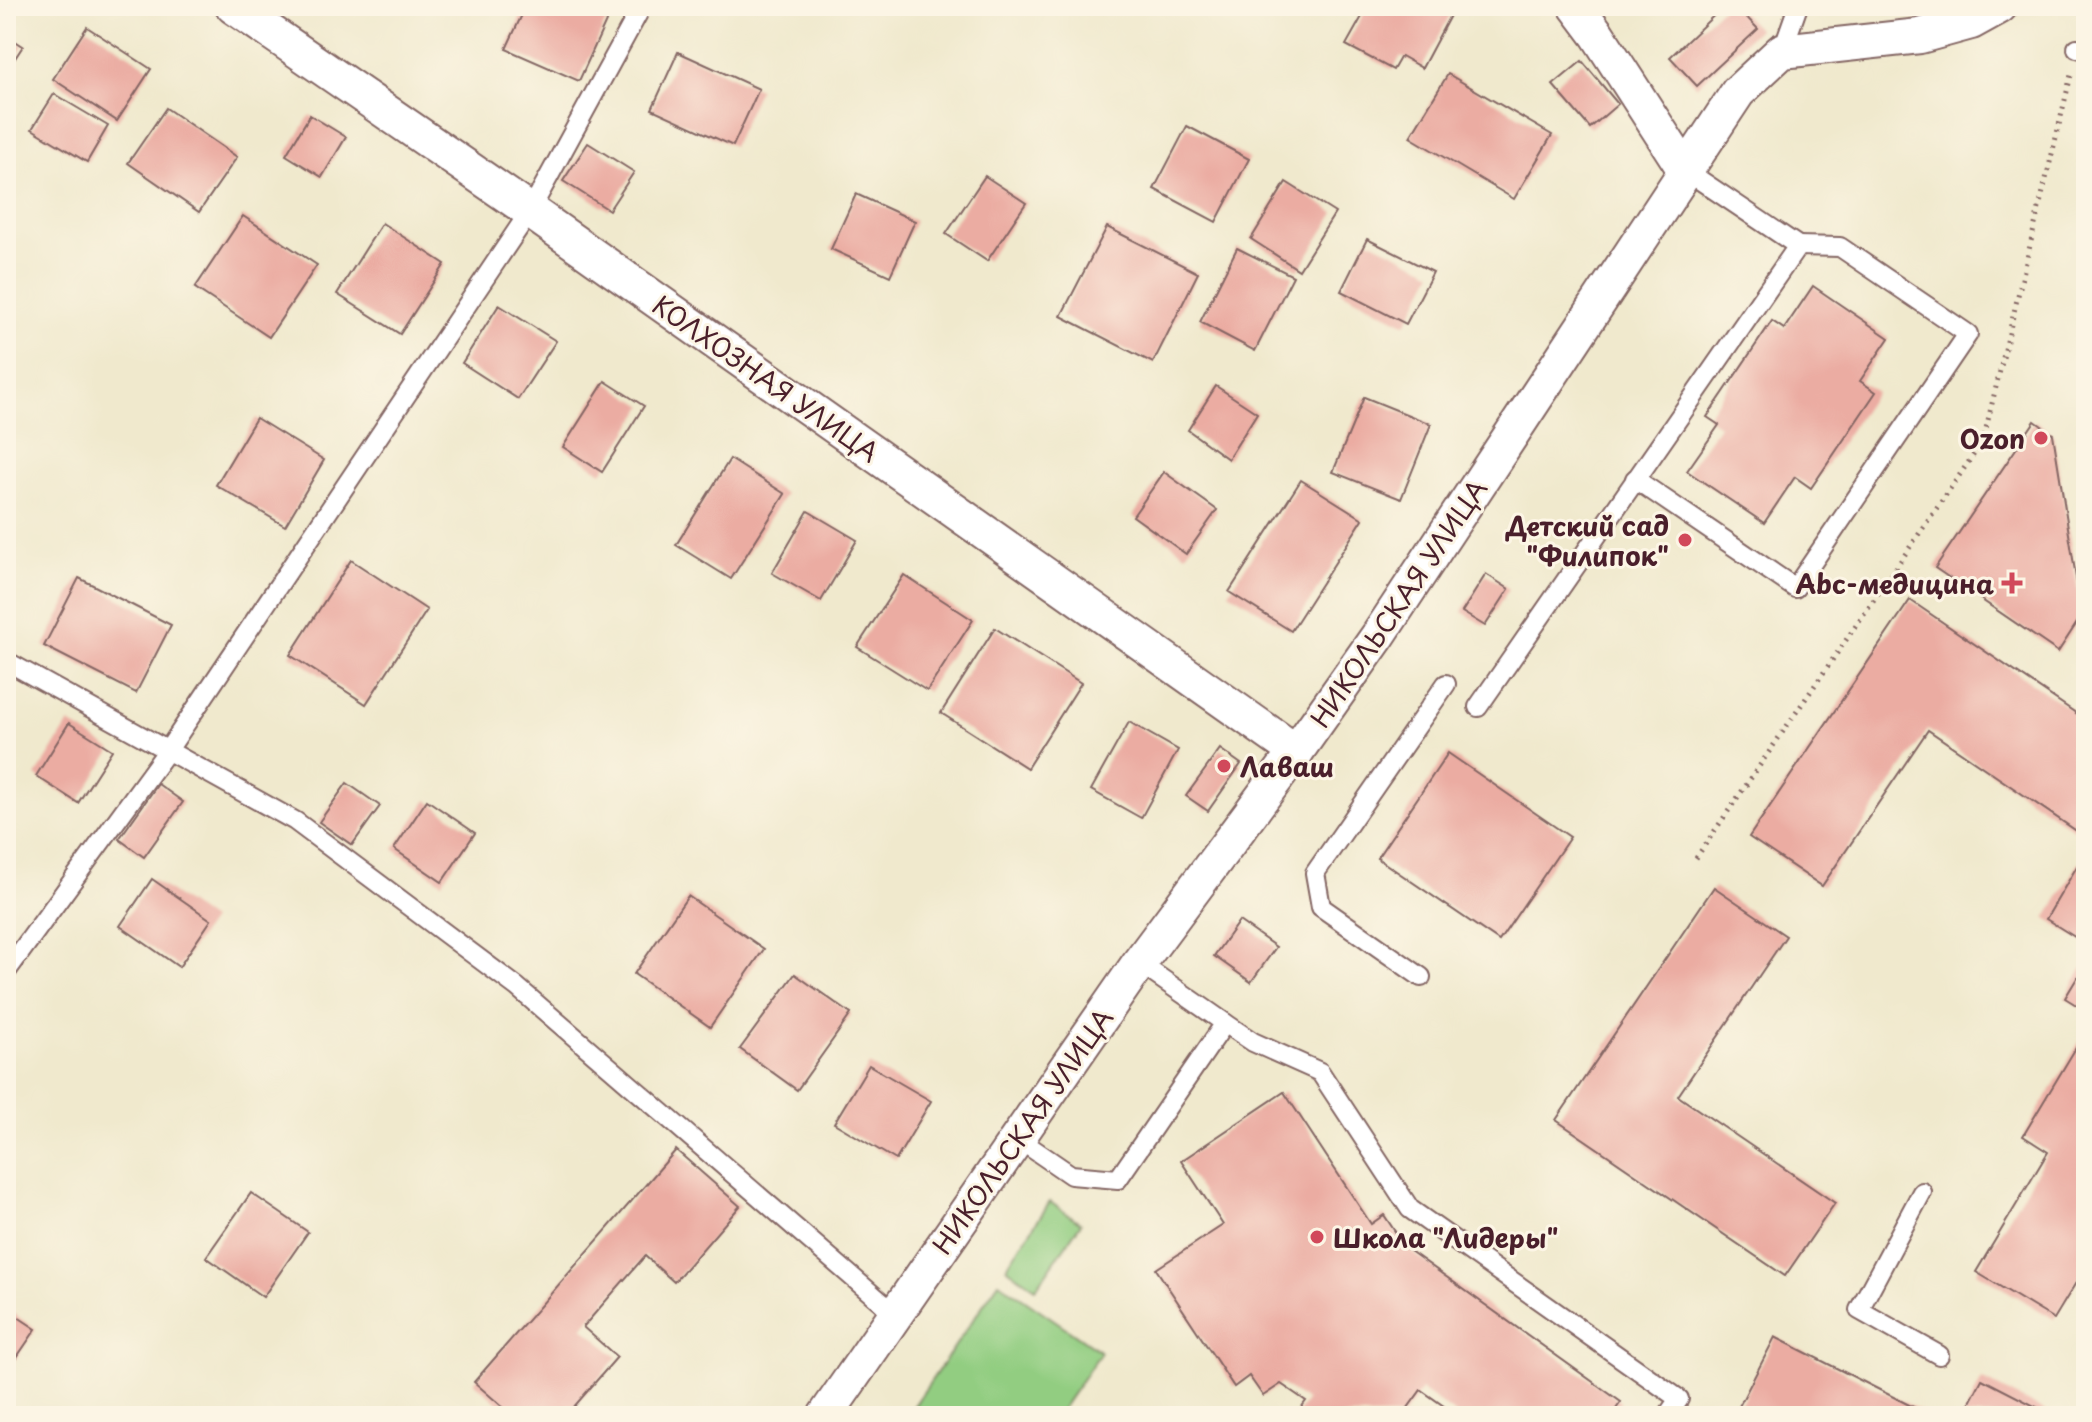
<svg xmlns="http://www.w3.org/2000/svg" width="2092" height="1422" font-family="'Playpen Sans',sans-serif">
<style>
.green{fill:#92cd81;stroke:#6e7656;stroke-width:2}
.building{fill:#ebaca2}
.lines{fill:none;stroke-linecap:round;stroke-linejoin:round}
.lane-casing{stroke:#846664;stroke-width:22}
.street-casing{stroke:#846664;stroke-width:38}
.path{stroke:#846664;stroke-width:5;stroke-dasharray:2 6;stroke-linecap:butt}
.lane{stroke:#fff;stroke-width:18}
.street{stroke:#fff;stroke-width:34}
.poi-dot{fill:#d1495b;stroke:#fcf5e5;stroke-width:3}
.labels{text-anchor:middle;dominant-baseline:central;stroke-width:6;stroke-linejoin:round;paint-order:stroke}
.street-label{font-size:26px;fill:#4a1f2b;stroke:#fcf5e5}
.poi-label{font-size:26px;font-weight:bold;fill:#4a1f2b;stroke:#fcf5e5;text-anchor:end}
</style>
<rect width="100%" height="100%" fill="#fcf5e5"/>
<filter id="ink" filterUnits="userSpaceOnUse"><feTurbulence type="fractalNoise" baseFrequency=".0125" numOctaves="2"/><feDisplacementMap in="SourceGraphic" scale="16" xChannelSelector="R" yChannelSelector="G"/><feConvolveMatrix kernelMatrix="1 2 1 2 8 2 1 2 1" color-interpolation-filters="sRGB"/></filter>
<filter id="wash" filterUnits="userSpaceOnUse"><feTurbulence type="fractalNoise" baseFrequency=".006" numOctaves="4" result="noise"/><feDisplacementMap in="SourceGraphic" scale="32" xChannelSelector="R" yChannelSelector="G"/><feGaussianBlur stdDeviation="1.8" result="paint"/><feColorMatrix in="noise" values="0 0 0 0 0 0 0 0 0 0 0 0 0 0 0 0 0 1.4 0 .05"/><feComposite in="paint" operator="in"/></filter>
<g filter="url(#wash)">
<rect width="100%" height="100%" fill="#f0e9cd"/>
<!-- green -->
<g class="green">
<path d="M1050,1202L1081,1223L1036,1288L1006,1268Z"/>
<path d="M999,1282L1101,1352L1057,1416H907Z"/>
</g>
<g id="blocks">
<!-- building -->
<g class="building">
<path d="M526,6H613L579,81L506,49Z"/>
<path d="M1368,6H1455L1422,68L1401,56L1393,70L1346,45Z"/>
<path d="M1724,6H1736L1758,29L1697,86L1670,57Z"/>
<path d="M87,27L151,69L117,121L53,79Z"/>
<path d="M6,35L23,46L6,72Z"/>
<path d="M678,52L759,89L733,146L652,109Z"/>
<path d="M1582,61L1618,104L1590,128L1553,85Z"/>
<path d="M1448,74L1552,135L1514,199L1410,137Z"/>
<path d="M54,94L108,126L87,162L32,129Z"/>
<path d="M166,108L237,157L199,212L128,163Z"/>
<path d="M310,115L346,137L322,177L286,155Z"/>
<path d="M1187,126L1249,159L1216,222L1154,189Z"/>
<path d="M588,143L634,172L609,210L563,181Z"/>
<path d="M985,176L1026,203L987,261L946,234Z"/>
<path d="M1286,182L1335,213L1299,270L1251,239Z"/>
<path d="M856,194L915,221L890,276L831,249Z"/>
<path d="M243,216L317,265L269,337L195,288Z"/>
<path d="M382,223L445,264L400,334L337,294Z"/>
<path d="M1107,227L1198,273L1153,363L1061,316Z"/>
<path d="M1367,239L1433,272L1406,324L1341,291Z"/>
<path d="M1237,248L1293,276L1255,351L1200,322Z"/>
<path d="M1813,286L1889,338L1860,381L1876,392L1811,488L1795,477L1764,523L1687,471L1719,425L1707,417L1772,321L1784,329Z"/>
<path d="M499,305L556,341L518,399L462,363Z"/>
<path d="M605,381L644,406L602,472L563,447Z"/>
<path d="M1216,386L1257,413L1228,459L1188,430Z"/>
<path d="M1364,397L1431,424L1401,499L1333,472Z"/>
<path d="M256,418L324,460L285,526L216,485Z"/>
<path d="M2035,421L2053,434L2082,615L2058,652L1935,568Z"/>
<path d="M730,459L785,494L731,579L676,545Z"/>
<path d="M1164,472L1217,510L1186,554L1133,516Z"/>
<path d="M1301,480L1363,519L1291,631L1229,592Z"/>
<path d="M808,511L857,540L821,601L772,573Z"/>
<path d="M351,560L427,610L366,704L290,655Z"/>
<path d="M1486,574L1509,589L1485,626L1462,612Z"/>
<path d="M904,575L973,620L927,691L857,647Z"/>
<path d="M79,578L171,625L136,693L44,646Z"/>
<path d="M1910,600L2086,720V833L2084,836L1928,730L1822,886L1749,837Z"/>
<path d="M995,628L1081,683L1027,768L941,713Z"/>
<path d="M1129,722L1178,750L1141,818L1091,790Z"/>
<path d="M69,723L112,750L78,803L36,776Z"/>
<path d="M1220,749L1241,764L1208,811L1186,796Z"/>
<path d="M1448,753L1570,837L1499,941L1377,858Z"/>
<path d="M347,783L380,806L352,845L319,822Z"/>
<path d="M158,784L183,802L144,857L119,839Z"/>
<path d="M427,800L475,833L442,882L394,849Z"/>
<path d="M2086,851V944L2046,919Z"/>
<path d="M152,879L211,920L179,967L120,926Z"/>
<path d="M1714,887L1786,936L1678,1096L1835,1203L1785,1276L1556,1120Z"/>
<path d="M688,896L764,949L710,1027L634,974Z"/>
<path d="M1239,921L1276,947L1251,982L1214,956Z"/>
<path d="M2086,963V1011L2065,998Z"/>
<path d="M795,974L851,1014L797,1090L740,1049Z"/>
<path d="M2086,1031V1266L2054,1319L1976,1272L2048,1152L2023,1136Z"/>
<path d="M869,1065L931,1101L896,1160L834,1123Z"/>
<path d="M1284,1092L1371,1224L1384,1215L1406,1248L1621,1402L1611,1416H1458L1421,1390L1402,1416H1295L1306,1401L1281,1384L1263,1396L1249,1376L1234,1387L1156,1269L1223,1225L1181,1161Z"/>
<path d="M676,1150L740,1206L674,1282L645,1256L583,1327L617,1357L566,1416H513L474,1382Z"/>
<path d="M251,1193L308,1232L263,1297L206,1257Z"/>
<path d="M6,1309L36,1329L6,1373Z"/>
<path d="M1775,1337L1931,1416H1734Z"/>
<path d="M1982,1379L2054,1416H1963Z"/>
</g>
</g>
</g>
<g filter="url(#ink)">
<use href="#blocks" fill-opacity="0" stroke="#846664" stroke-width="2"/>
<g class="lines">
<!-- lane casing -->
<g class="lane-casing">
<g id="lane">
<path d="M2077,48L2086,50"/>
<path d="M1782,51L1798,6"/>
<path d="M1635,479L1795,588L1968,334L1840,247L1798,246"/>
<path d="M6,661L295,821L517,987L895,1314"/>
<path d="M1478,707L1798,246L1685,170"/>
<path d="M6,972L168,750L530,211L642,6"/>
<path d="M1421,977L1321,907L1315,873L1446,684"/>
<path d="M1225,1023L1253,1042L1320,1072L1410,1209L1679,1399L1667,1416"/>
<path d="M1017,1138L1071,1175L1118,1179L1225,1023L1139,963"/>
<path d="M1922,1192L1859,1310L1939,1355"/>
</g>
</g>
<!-- street casing -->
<g class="street-casing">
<g id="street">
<path d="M233,6L530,211L1296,752"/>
<path d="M1576,6L1597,34L1685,170"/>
<path d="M825,1416L1139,963L1296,752L1378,636L1738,92L1782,51L1920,36L1971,22L2000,6"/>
</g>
</g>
<!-- path -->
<path class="path" d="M1696,858L1983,441L2071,75"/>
<!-- lane -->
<use href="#lane" class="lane"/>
<!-- street -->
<use href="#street" class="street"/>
</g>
</g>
<!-- markers -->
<g class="poi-dot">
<circle cx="2041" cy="438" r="8"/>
<circle cx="1685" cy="540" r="8"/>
<path d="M2008 571h8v8h8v8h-8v8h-8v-8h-8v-8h8z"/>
<circle cx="1224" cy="766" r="8"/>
<circle cx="1317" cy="1237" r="8"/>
</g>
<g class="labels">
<!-- street labels -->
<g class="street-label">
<text transform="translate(766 378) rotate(35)">КОЛХОЗНАЯ УЛИЦА</text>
<text transform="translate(1398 603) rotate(-56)">НИКОЛЬСКАЯ УЛИЦА</text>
<text transform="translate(1022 1131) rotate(-55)">НИКОЛЬСКАЯ УЛИЦА</text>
</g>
<!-- poi labels -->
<g class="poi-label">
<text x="2025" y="438">Ozon</text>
<text x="1669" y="525">Детский сад<tspan x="1669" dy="30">"Филипок"</tspan></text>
<text x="1994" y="583">Abc-медицина</text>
<text x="1240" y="766" text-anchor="start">Лаваш</text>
<text x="1333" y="1237" text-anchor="start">Школа "Лидеры"</text>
</g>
</g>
<!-- margin -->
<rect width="2092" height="1422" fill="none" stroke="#fcf5e5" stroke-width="32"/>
</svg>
